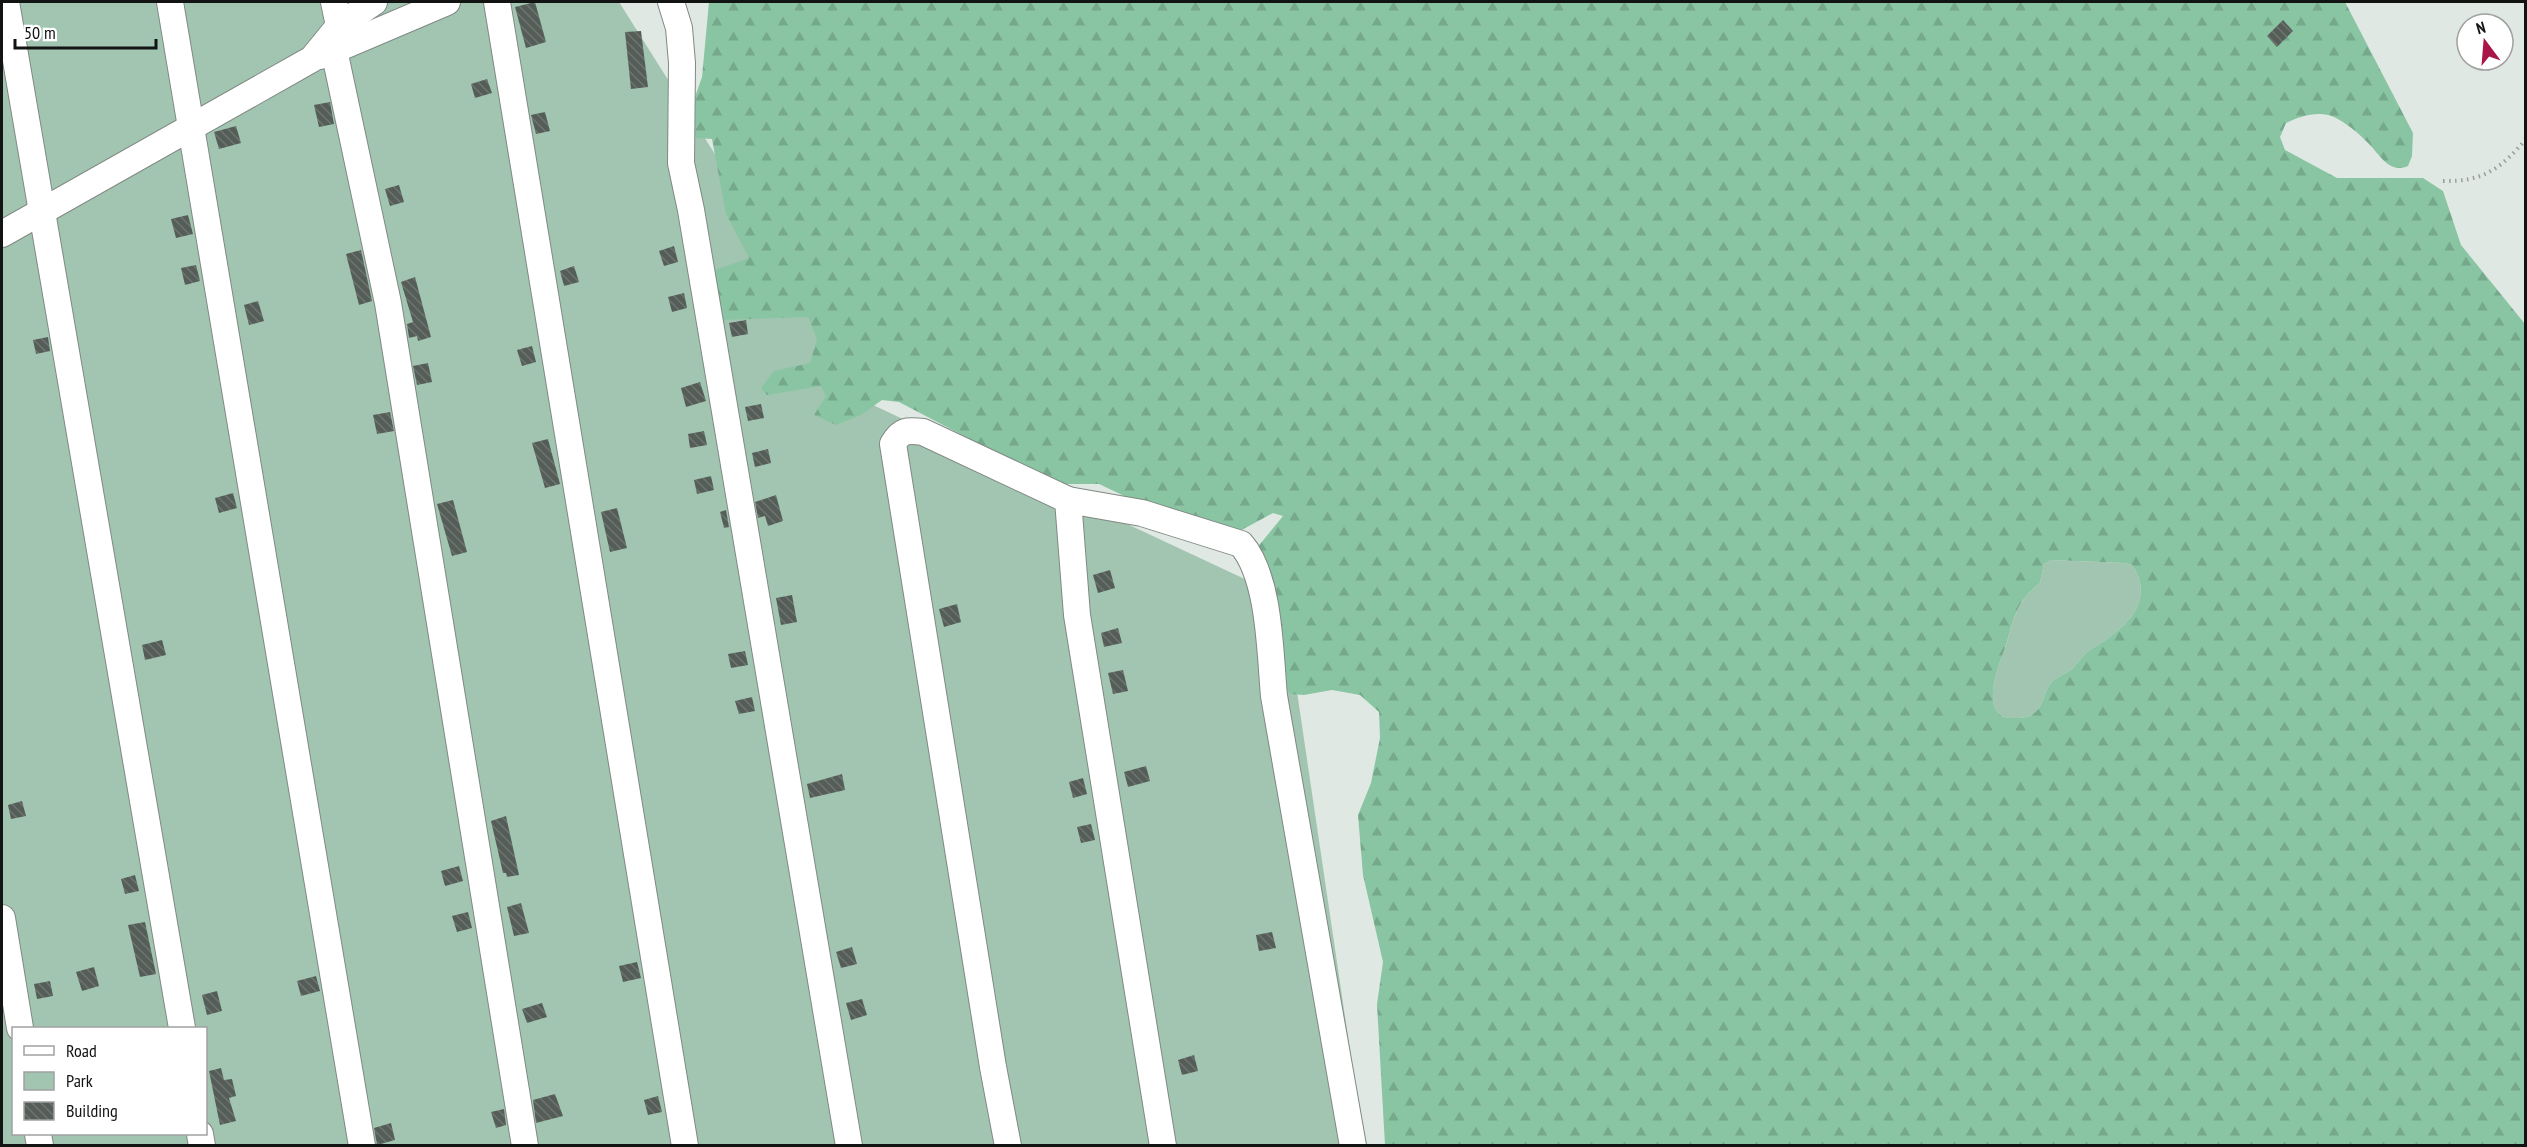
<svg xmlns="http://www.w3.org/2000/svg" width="2527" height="1147" font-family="'PT Sans Narrow',sans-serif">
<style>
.green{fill:#a1c5b0;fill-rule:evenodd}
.forest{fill:url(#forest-firs);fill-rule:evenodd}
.building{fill:url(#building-back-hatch)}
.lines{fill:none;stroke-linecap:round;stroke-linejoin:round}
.minor-casing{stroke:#818984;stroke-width:28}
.path{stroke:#979e99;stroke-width:4;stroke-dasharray:1.5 4.5;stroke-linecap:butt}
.minor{stroke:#fff;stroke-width:26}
</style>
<defs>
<pattern id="forest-firs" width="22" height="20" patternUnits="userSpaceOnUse" patternTransform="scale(1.5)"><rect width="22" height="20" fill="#8ac5a3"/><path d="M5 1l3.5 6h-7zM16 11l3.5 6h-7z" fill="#76a88b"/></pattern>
<pattern id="building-back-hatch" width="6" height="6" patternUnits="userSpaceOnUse" patternTransform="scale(1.5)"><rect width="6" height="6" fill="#555d58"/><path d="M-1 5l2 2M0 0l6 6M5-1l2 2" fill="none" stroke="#6e7470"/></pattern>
</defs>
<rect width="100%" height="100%" fill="#dfe8e2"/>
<!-- green -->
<g class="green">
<path d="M2,2H619L873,405L1283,597L1364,1145L2,1146ZM14,1028H206V1134H14Z"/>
<path d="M2051,560L2124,563L2132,565C2159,604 2119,633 2090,650C2082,655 2078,664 2071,670C2065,674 2057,677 2052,682C2043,692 2044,709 2030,716C2025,718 2017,718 2012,718C1983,718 1994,678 2000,662C2014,629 2010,606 2040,583L2044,564Z"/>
</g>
<!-- forest -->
<path class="forest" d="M709,2H2345L2413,133L2412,156L2408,166C2389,175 2379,153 2367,142C2360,134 2339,117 2328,115C2313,112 2299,117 2286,123L2280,137L2285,150L2337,178H2423L2443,191L2461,245L2525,324V1145H1385L1377,1004L1383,962L1363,875L1358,815L1371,783L1380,738L1379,712L1360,695L1332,690L1304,695L1291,694L1279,684L1256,549L1283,516L1273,513L1238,532L1137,502L1099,484H1056L899,402L882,400L861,415L836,425L814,415L826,396L821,386L767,395L761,388L774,371L810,363L817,339L808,317L722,320L713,302L715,270L749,258L726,214L712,139L696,138L687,120L702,77ZM2051,560L2124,563L2132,565C2159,604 2119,633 2090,650C2082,655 2078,664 2071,670C2065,674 2057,677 2052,682C2043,692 2044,709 2030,716C2025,718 2017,718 2012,718C1983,718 1994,678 2000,662C2014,628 2010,606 2040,583L2044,564Z"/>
<!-- building -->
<g class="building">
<path d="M535,2L546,42L526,48L515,7Z"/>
<path d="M2283,20L2293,31L2277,47L2267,36Z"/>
<path d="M641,31L648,87L631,89L625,32Z"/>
<path d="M487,79L492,93L475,98L471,84Z"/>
<path d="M330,102L334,124L319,127L314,105Z"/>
<path d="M545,112L550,131L536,134L531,115Z"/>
<path d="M236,126L241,143L219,149L214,132Z"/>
<path d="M399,185L404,202L390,206L385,189Z"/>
<path d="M188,215L193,234L176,238L171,219Z"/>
<path d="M674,246L678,262L664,266L659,251Z"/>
<path d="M361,250L372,301L359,305L346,254Z"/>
<path d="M196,265L200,281L185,285L181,268Z"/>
<path d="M574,266L579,282L564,286L560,271Z"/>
<path d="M415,277L431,337L418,341L417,336L409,338L407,324L413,322L401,282Z"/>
<path d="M684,293L687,308L672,312L668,297Z"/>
<path d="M258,301L264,321L249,325L244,305Z"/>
<path d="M746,320L748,334L732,337L729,323Z"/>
<path d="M48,337L50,351L36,354L33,340Z"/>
<path d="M532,346L536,362L522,366L517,350Z"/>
<path d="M428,363L432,382L417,385L413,366Z"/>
<path d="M700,382L706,401L686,407L681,388Z"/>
<path d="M761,404L764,418L748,421L745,407Z"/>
<path d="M390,412L394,431L377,434L373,415Z"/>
<path d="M704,431L707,445L690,448L688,434Z"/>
<path d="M548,439L560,484L545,488L532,443Z"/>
<path d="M768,449L771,463L755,467L752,453Z"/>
<path d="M711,476L714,490L697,494L694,480Z"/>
<path d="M233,493L237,508L219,513L215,498Z"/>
<path d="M776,495L783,521L768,526L765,516L758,518L755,502Z"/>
<path d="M453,500L467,552L452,556L437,504Z"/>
<path d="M617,508L627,548L610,552L601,512Z"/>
<path d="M726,510L729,527L724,528L720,512Z"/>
<path d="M1110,570L1115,588L1098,593L1093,575Z"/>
<path d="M792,595L797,622L781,625L776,598Z"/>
<path d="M957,604L961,622L944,627L939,609Z"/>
<path d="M1118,628L1122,643L1104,647L1101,633Z"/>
<path d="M162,640L166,655L145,660L142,645Z"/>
<path d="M745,651L748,665L731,668L728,654Z"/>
<path d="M1123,670L1128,691L1113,694L1108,673Z"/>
<path d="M752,697L755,711L739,714L735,701Z"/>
<path d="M1146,766L1150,781L1128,787L1124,772Z"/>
<path d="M842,774L845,790L810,798L807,784Z"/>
<path d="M1083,778L1087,794L1073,798L1069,782Z"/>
<path d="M22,801L26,816L11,819L8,805Z"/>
<path d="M506,816L519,875L507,877L506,873H503L491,821Z"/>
<path d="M1091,824L1095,840L1081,843L1077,827Z"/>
<path d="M459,866L463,881L445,886L441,871Z"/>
<path d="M135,875L139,891L125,894L121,879Z"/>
<path d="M521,903L529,933L514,936L507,907Z"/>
<path d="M468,912L472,928L457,932L452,916Z"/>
<path d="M145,922L156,974L140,977L128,925Z"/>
<path d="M1272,932L1276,948L1259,951L1256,935Z"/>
<path d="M852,947L857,964L841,968L836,952Z"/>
<path d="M637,962L641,978L623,982L619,966Z"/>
<path d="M94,967L99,986L82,991L76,972Z"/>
<path d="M316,976L320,991L301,996L297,981Z"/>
<path d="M50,981L53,996L37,999L34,984Z"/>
<path d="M217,991L222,1011L207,1015L202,995Z"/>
<path d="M862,999L867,1015L851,1020L846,1003Z"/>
<path d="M542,1003L547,1017L527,1023L522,1009Z"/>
<path d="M1194,1055L1198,1071L1182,1075L1178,1060Z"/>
<path d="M221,1068L224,1080L232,1079L236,1096L229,1098L236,1121L220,1125L209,1071Z"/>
<path d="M555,1094L563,1116L536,1123L533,1100Z"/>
<path d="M658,1096L662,1112L648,1115L644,1100Z"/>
<path d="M504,1109L506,1125L496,1128L491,1112Z"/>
<path d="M391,1123L395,1140L377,1145L374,1128Z"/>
</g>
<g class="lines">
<!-- minor casing -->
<g class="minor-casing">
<g id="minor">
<path d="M6,2L182,1028"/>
<path d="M170,2L362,1146"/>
<path d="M334,2L339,26L374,2"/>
<path d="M497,2L685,1146"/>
<path d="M671,2L679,28L682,63L681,163L691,210L849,1146"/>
<path d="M334,50L388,303L525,1146"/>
<path d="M320,56L447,2"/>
<path d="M2,234L312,59L339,26"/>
<path d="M1068,500L1077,615L1163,1146"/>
<path d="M2,918L20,1028"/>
<path d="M38,1134L40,1146"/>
<path d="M200,1134L202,1146"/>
<path d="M1008,1146L993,1067L893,444C901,430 907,430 923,432L1068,500L1142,513L1241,544C1270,577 1270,653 1274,696L1353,1146"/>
</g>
</g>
<!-- path -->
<path class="path" d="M2443,181C2482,182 2501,169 2526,139"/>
<!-- minor -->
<use href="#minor" class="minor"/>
</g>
<!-- border -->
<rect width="2527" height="1147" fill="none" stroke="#111412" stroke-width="6"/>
<!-- legend -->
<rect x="12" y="1027" width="195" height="108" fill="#ffffff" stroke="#a0a1a0" stroke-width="1.5"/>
<rect x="24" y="1046" width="30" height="9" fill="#ffffff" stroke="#a0a1a0" stroke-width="1.5"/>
<text x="66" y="1057" font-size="18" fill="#111412">Road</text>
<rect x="24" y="1072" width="30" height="18" fill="#a1c5b0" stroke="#a0a1a0" stroke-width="1.5"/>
<text x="66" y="1087" font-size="18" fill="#111412">Park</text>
<rect x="24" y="1102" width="30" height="18" fill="url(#building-back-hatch)" stroke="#a0a1a0" stroke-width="1.5"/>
<text x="66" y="1117" font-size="18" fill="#111412">Building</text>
<!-- north arrow -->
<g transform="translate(2485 42) rotate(344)"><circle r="28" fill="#ffffff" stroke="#a0a1a0" stroke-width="1.5"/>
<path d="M0-4.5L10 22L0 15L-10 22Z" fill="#a91548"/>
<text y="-9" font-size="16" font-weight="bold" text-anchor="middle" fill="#111412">N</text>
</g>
<!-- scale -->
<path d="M15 39v9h141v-9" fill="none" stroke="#111412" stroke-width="3"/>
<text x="24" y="39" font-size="18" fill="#111412" stroke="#ffffff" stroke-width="4.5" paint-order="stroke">50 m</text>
</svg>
